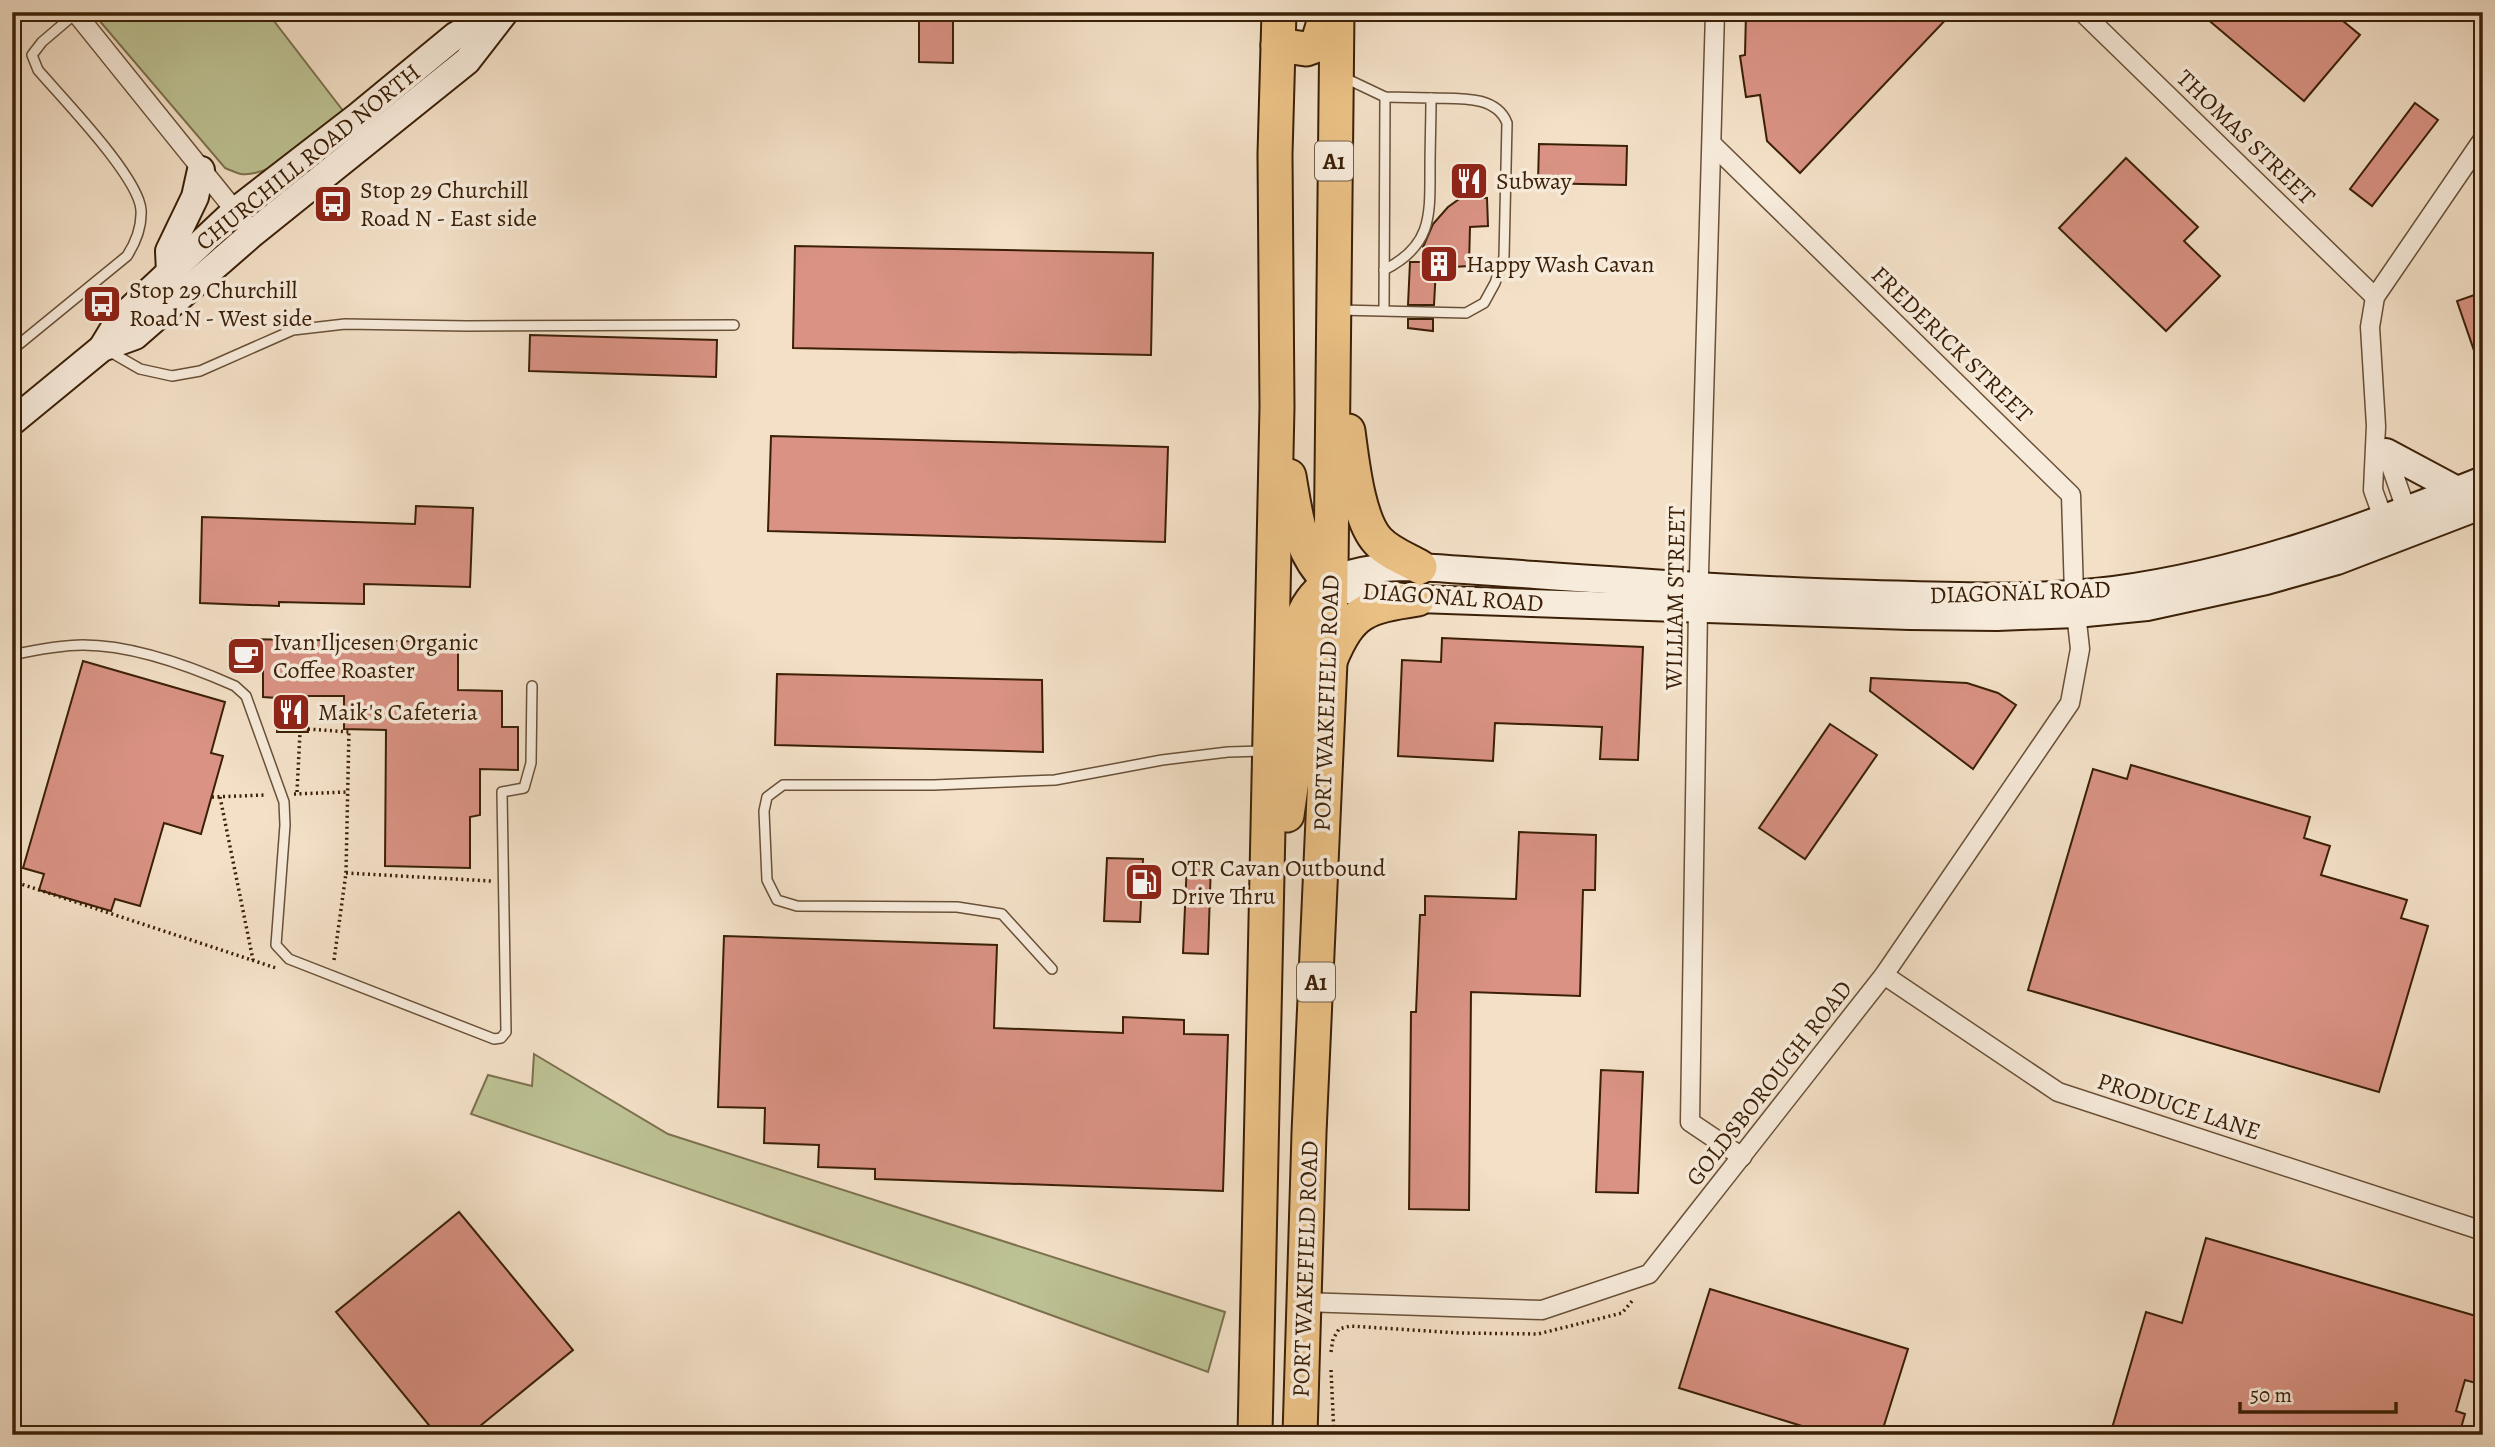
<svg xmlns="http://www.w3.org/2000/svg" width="2495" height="1447" font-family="Alegreya,serif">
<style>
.green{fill:#bdc294;stroke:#7c714e;stroke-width:2}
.building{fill:#d99283;stroke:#3b2007;stroke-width:2}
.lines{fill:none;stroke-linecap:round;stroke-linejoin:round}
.lane-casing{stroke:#695037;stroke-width:12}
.street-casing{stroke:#695037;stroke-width:21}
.secondary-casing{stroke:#3b2007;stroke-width:30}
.highway-casing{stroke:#3b2007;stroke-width:37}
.path{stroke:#3b2007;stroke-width:3.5;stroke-dasharray:2 3.5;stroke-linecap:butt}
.lane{stroke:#f7ebdb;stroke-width:9}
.street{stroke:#f7ebdb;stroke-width:18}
.secondary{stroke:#f7ebdb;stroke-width:26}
.highway{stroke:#eac084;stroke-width:33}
.labels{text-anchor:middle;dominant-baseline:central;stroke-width:7;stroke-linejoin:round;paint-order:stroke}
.shield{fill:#f7ebdb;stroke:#735d47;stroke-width:2}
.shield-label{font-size:23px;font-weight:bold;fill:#3b2007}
.street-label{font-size:24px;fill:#3b2007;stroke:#f7ebdb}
.poi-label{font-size:24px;fill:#3b2007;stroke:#f7ebdb;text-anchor:start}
</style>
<rect width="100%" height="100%" fill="#f3e0c7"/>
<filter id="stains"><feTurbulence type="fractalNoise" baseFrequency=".00286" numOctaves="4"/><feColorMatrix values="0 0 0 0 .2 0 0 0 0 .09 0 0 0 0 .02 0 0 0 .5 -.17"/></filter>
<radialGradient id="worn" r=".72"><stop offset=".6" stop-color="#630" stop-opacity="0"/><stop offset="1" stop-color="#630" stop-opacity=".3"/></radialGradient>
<!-- green -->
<g class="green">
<path d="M92,12H267L344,112C320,132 274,178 241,174C236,173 230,170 225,168Z"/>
<path d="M534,1054L668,1134L1225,1312L1208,1372L971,1286L471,1114L488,1075L532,1086Z"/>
</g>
<!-- building -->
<g class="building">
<path d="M919,12H953V63L919,62Z"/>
<path d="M1746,12H1953L1800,173L1767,141L1760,95L1746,97L1740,56L1745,55Z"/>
<path d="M2199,12H2332L2360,35L2304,101Z"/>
<path d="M2415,103L2438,120L2372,206L2350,189Z"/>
<path d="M1539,144L1627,146L1626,185L1538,183Z"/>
<path d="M2126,158L2198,227L2184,241L2220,276L2166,331L2059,228Z"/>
<path d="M1462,197L1487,198L1488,226L1470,227L1469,266L1436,268L1434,305H1408L1410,262H1423V247L1433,224L1448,207Z"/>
<path d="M795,246L1153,253L1151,355L793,348Z"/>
<path d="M2483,292V367L2480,368L2457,301Z"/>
<path d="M1408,319H1433V331L1408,328Z"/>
<path d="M530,335L717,340L716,377L529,371Z"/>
<path d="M771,436L1168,447L1165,542L768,531Z"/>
<path d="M416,506L473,508L470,587L364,584V604L279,602V606L200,603L202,517L415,524Z"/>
<path d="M1442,638L1643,647L1638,760L1600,759L1602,727L1495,723L1493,761L1398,756L1402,660L1441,662Z"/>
<path d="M232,639L458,642V690L502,691V727H518V770L480,769V815L470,817V868L385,866L386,730L344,729V696H308V732H277V698L263,697V669H232Z"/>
<path d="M83,661L225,702L211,753L223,756L201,834L164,823L140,906L115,899L111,911L39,890L44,874L23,868Z"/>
<path d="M777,674L1042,680L1043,752L775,745Z"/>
<path d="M1871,678L1967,683L1998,693L2016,705L1973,769L1870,691Z"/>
<path d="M1830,724L1877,755L1805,859L1759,828Z"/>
<path d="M2131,765L2310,817L2304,838L2330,846L2321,875L2407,900L2401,918L2428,926L2379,1092L2028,990L2093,769L2127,779Z"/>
<path d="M1519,832L1596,835L1595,890H1583L1580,996L1471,992L1469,1210L1409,1209L1411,1012H1416L1420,915H1425V896L1516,899Z"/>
<path d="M1107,858L1143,859L1140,922L1104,921Z"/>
<path d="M1187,861L1211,862L1208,954L1183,953Z"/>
<path d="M724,936L997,945L994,1028L1123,1033V1017L1184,1020V1034L1228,1035L1223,1191L875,1179V1169L818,1167L819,1145L764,1143L765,1108L718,1107Z"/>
<path d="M1601,1070L1643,1072L1638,1193L1596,1192Z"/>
<path d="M459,1212L573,1350L469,1435H437L336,1312Z"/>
<path d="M2206,1238L2483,1318L2476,1341L2483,1343V1385L2465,1380L2456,1411L2465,1414L2459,1435H2110L2146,1312L2182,1323Z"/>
<path d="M1710,1289L1908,1349L1881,1435H1831L1679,1388Z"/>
</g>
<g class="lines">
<!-- lane casing -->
<g class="lane-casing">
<g id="lane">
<path d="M1345,78L1385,97L1431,98C1431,122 1430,145 1430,169C1430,216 1432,246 1384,270"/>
<path d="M1339,310L1466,313L1484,303L1495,283L1504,257L1507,123C1496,94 1456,99 1431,98"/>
<path d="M1384,310L1385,97"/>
<path d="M12,350L127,256C136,242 142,227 141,210C139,177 62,98 38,70L32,55L42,42L76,13"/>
<path d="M107,350L140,369L172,376L200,371L293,330L345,324L467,326L734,325"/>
<path d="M12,655C35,650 59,645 83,645C132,645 190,666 235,686L246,696L284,802L285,825L276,945L289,959L494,1039L501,1038L506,1032L502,792L524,788L531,763L532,686"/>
<path d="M1052,969L1002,914L957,907L797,906L777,900L767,880L764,811L767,797L783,785H934L1055,780L1162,760L1228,752L1262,751"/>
</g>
</g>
<!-- street casing -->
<g class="street-casing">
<g id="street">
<path d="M75,12L253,233"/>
<path d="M1715,12L1698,608L1690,1122L1742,1157"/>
<path d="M2082,12L2375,297"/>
<path d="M2385,449L2409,518"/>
<path d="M2386,526L2373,490L2376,426L2370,327L2375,297L2483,139"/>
<path d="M1884,975L2058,1092L2483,1231"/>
<path d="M1303,1302L1542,1310L1649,1274L1884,975L2070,703L2080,649L2074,594L2071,495L1713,145"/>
</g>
</g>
<!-- secondary casing -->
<g class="secondary-casing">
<g id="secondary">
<path d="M170,272L169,251L195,197L201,170"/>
<path d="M102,348L119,320L234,212L358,116L455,36L499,12"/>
<path d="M12,422L102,348L135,336L253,233L467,61L505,12"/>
<path d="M2386,452L2457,490"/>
<path d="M1330,582C1358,567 1389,567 1420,567C1572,577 1723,590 1875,594C1955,596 2035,600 2114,590C2246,572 2360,529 2483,480"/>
<path d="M1330,582L1348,590L1418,599L1910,616L1997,617L2076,614L2147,607L2266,581L2337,561L2483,505"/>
</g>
</g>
<!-- highway casing -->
<g class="highway-casing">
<g id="highway">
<path d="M1278,45L1306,49L1317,45L1327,12"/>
<path d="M1348,431C1352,460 1358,520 1378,541C1389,553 1406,559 1420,567"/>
<path d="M1289,476C1296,517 1299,552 1330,582"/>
<path d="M1330,661C1351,610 1366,607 1418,599"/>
<path d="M1287,815L1297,747L1300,626C1305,606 1315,595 1330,582"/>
<path d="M1255,1435L1277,407L1275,154L1279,12"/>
<path d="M1300,1435L1309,1133L1330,662L1337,12"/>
</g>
</g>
<!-- path -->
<g class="path">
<path d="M308,729L349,732"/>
<path d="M297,792L300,732"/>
<path d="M294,794L348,792"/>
<path d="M212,797L266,795"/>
<path d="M220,797L253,960"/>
<path d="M346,873L491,881"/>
<path d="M12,881L276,968"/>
<path d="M334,960L346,873L349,729"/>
<path d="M1331,1352L1333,1339L1339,1329L1350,1326L1459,1333L1538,1334L1622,1313L1633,1300"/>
<path d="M1331,1370L1334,1435"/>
</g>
<!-- lane -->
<use href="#lane" class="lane"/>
<!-- street -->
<use href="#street" class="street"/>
<!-- secondary -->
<use href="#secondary" class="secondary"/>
<!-- highway -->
<use href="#highway" class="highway"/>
</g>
<!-- icons -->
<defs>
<g id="restaurant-square" transform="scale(2.0125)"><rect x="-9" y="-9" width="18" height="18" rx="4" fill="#8f2418" stroke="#f7ebdb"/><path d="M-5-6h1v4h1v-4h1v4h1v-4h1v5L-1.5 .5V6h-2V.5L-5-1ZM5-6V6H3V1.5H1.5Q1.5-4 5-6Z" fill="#fff"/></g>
<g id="bus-square" transform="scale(2.0125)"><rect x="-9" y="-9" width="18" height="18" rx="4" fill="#8f2418" stroke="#f7ebdb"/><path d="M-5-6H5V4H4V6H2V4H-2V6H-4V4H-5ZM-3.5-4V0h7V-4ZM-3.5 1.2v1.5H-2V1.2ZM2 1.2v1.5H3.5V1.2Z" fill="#fff"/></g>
<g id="building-square" transform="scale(2.0125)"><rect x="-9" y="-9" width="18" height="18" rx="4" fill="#8f2418" stroke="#f7ebdb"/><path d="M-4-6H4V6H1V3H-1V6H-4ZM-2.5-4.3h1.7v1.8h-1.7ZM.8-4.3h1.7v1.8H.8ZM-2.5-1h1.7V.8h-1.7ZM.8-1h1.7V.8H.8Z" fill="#fff"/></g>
<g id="cafe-square" transform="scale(2.0125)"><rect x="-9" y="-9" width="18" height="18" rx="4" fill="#8f2418" stroke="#f7ebdb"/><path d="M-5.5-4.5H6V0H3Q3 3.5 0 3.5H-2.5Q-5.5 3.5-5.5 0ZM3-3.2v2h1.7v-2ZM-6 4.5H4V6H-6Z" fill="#fff"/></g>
<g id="fuel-square" transform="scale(2.0125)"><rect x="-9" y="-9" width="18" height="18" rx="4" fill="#8f2418" stroke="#f7ebdb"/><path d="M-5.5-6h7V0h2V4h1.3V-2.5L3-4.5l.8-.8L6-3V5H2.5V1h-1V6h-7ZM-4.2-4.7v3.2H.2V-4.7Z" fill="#fff"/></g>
</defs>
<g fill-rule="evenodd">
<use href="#restaurant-square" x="1469" y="181"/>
<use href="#bus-square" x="333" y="204"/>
<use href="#building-square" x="1439" y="264"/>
<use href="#bus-square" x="102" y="304"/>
<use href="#cafe-square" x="246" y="656"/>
<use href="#restaurant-square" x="291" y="712"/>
<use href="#fuel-square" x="1144" y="882"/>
</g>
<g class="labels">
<!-- shield labels -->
<g class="shield">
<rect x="1315" y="141.5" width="38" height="39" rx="5"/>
<rect x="1297" y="962.5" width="38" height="39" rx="5"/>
</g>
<g class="shield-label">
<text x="1334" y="161">A1</text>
<text x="1316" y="982">A1</text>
</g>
<!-- street labels -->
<g class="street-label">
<text transform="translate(2246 137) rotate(44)">THOMAS STREET</text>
<text transform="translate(308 157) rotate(-39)">CHURCHILL ROAD NORTH</text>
<text transform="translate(1952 344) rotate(44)">FREDERICK STREET</text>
<text transform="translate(2020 592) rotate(-2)">DIAGONAL ROAD</text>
<text transform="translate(1453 597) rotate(4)">DIAGONAL ROAD</text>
<text transform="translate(1675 598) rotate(-89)">WILLIAM STREET</text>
<text transform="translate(1326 703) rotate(-88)">PORT WAKEFIELD ROAD</text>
<text transform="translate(1769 1083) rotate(-52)">GOLDSBOROUGH ROAD</text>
<text transform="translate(2179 1106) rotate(18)">PRODUCE LANE</text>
<text transform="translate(1305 1269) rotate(-88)">PORT WAKEFIELD ROAD</text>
</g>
<!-- poi labels -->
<g class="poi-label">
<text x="1496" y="181">Subway</text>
<text x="360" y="190">Stop 29 Churchill<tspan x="360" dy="28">Road N - East side</tspan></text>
<text x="1466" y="264">Happy Wash Cavan</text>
<text x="129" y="290">Stop 29 Churchill<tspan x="129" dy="28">Road N - West side</tspan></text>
<text x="273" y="642">Ivan Iljcesen Organic<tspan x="273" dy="28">Coffee Roaster</tspan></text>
<text x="318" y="712">Maik's Cafeteria</text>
<text x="1171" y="868">OTR Cavan Outbound<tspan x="1171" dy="28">Drive Thru</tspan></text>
</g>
</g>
<!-- margin -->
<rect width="2495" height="1447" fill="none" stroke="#f3e0c7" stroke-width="42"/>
<rect x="14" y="14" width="2467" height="1419" fill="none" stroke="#3b2007" stroke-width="3.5"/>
<rect x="21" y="21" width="2453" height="1405" fill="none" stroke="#3b2007" stroke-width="2"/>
<!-- scale -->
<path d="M2240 1402v10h156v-10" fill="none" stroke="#3b2007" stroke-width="3.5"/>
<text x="2250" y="1402" font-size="21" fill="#3b2007" stroke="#f7ebdb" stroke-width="5" paint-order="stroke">50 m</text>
<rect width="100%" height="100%" filter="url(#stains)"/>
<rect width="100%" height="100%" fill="url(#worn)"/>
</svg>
